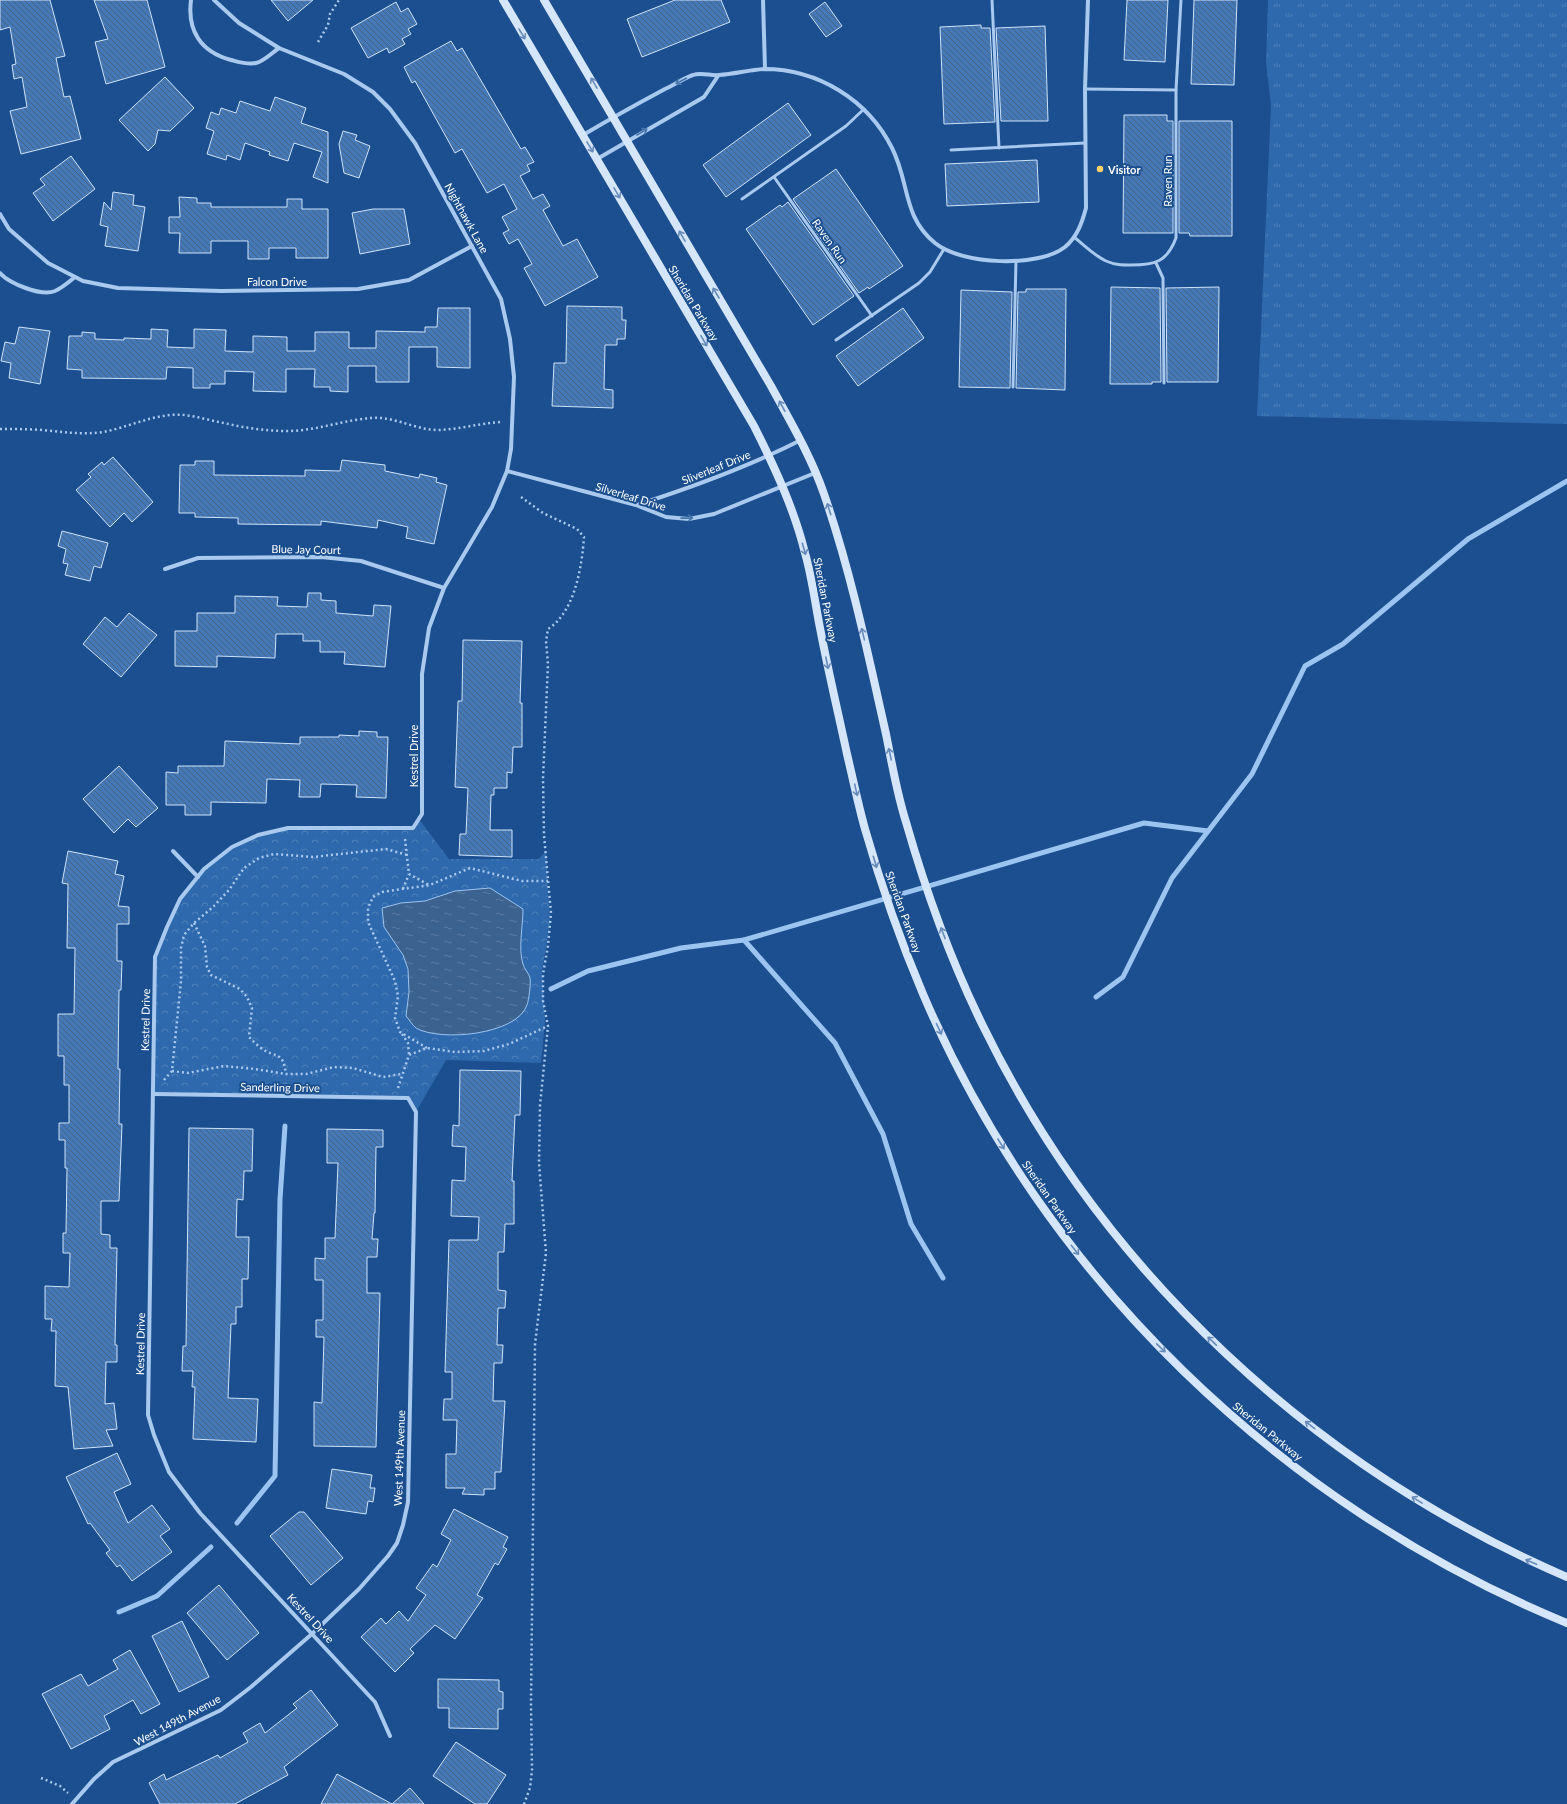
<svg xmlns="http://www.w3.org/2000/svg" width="1567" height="1804" font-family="Lato,sans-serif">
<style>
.grass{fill:url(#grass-tufts)}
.park{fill:url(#park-crowns)}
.water{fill:url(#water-ripples);stroke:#9cc4f0}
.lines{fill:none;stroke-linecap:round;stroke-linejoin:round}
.stream{stroke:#9cc4f0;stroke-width:5}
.building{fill:url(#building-back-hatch);stroke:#cfe3fa}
.path{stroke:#a9c9ee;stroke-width:2.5;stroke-dasharray:2 3;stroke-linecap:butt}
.lane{stroke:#a9c9ee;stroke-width:3}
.street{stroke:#a9c9ee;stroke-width:4}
.secondary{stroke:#d6e6fa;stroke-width:8}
.oneway{stroke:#668bba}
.oneway2{stroke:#4674ac}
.poi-dot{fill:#ffd166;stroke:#1b4f8f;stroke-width:1.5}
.labels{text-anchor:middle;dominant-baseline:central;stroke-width:4;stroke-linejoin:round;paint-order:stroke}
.poi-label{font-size:11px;font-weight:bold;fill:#fff;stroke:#1b4f8f;text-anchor:start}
.street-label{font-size:11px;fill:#fff;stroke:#1b4f8f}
</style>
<defs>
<pattern id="grass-tufts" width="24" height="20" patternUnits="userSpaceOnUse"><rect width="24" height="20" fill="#2e69ad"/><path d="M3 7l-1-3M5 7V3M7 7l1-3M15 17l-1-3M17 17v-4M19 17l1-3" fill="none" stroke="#4d80b9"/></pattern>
<pattern id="park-crowns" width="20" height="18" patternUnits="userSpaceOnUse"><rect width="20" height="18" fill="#2e69ad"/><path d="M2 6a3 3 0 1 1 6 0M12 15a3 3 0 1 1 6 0" fill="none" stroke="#4d80b9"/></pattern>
<pattern id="water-ripples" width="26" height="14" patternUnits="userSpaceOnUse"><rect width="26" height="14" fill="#3c6290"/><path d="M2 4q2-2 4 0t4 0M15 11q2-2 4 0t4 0" fill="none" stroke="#597aa1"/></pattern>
<pattern id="building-back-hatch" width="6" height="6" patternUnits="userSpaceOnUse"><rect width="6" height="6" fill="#4478b7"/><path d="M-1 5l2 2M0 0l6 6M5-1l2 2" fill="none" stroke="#486282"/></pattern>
</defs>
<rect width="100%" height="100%" fill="#1b4f8f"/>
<!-- grass -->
<path class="grass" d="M1268,0H1567V424L1257,416L1271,106L1266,62Z"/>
<!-- park -->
<path class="park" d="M419,819L449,859H538L546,852L550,923L542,971L545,1021L541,1063L446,1060L416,1112L408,1098L153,1094L155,957L180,899L204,869L232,847L258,835L288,828H413Z"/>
<!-- water -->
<path class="water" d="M490,888L523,909C523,925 518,950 523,964C524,969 529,973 530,978C531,982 529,1000 527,1005C517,1035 440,1042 416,1028C412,1025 409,1019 406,1016L409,992L408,969L403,955L384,927L382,908L401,903L425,901L455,891Z"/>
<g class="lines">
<!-- stream -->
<g class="stream">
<path d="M744,940L1144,823L1208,831"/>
<path d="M551,989L588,971L681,948L744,940L835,1043L883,1134L911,1224L943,1278"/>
<path d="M1096,997L1123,977L1172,878L1252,774L1305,666L1343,644L1468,539L1567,481"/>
<path d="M237,1523L275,1476L280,1199L285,1126"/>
<path d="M119,1612L157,1596L211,1547"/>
</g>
</g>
<!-- building -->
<g class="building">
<path d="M0,0H50L65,56L56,58L64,97L70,96L81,139L21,154L10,111L27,107L22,77L14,79L12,65L16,64L10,27L0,30Z"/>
<path d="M94,0H147L165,67L106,84L95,42L108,39Z"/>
<path d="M271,0H313L288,21Z"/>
<path d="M675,0H721L730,22L642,57L627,19Z"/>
<path d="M1127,0H1168L1165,62L1124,60Z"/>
<path d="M1194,0H1237L1234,85L1191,84Z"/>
<path d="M396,2L401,12L408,8L417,24L408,29L411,34L402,39L405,44L389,53L387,48L368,58L351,28Z"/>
<path d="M825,2L842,26L826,37L809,14Z"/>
<path d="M981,25V28H990L995,122L944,124L940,27Z"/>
<path d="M1045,26L1048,121H1001L996,28Z"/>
<path d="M451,41L457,51L462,48L521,149L525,147L534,162L527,165L530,171L520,176L533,199L543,194L550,206L543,210L563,246L577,239L598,277L545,306L524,268L532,264L518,239L509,244L503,233L509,230L502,217L517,209L504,184L487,193L462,149L455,153L415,81L412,83L404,67Z"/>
<path d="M165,77L194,108L170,131L158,130L155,144L148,151L119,120Z"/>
<path d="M275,97L306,108L301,123L328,132V183L313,177L322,152L294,143L288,161L269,155L270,152L245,143L240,160L227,155L226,160L207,154L214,131L206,128L211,112L219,115L221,108L236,113L240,101L270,111Z"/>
<path d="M788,103L811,135L726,197L703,165Z"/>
<path d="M1124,115H1167V121H1173V233H1123Z"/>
<path d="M1179,121H1232V236H1190L1189,233H1179Z"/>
<path d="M343,131L357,135L355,140L370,146L359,178L344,173L339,144Z"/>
<path d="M71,156L95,189L53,221L33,193L45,185L40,179Z"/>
<path d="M1037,160L1039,202L947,206L945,164Z"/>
<path d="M836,169L903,266L869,289L868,287L859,293L793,199Z"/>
<path d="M113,192L134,195L133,205L145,207L138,251L105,246L108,227L100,225L104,202L111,210Z"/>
<path d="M179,197L197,198V203H211V207H287V199H302V209H328V258H296V248H269V259H248V241H211V253H179L180,233H169V217H180Z"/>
<path d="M788,202L854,296L813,325L746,229L780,205L782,207Z"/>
<path d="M373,209H404L410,244L360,254L352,213Z"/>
<path d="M1111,287L1160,288L1161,382H1152V384H1110Z"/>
<path d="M1219,287L1218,382H1167L1166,288Z"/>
<path d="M1026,289H1066L1065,390L1016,388L1018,292H1026Z"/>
<path d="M961,290L1012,292L1010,388L959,387Z"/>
<path d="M567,306L622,307V320H626L625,339H617V345H605L604,389L613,390V408L552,406L554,363H566Z"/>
<path d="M438,308H470V368L437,367V347H409V382H376V366H348V392L330,391V387H314L315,369H286V392L253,391L254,372L225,371V384H210V388H193V368L167,367L166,379L82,378V370L67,369L69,336H82V332L95,333V339L124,340V338L151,339V329L168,330L167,347L194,348V329L226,330L225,351L253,352V336L287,337V351H315V332H349V348H376V331L425,332V327H437Z"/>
<path d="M903,308L924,338L858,386L836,356Z"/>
<path d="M19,327L50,331L40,384L9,378L11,363L1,361L5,342L15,344Z"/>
<path d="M113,457L153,502L132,522L124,513L110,527L76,490L91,477L88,474L102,462L104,465Z"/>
<path d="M342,460L385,465V471L419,478L420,474L437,478L436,482L447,485L434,544L406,538L408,527L378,520L377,528L321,521V525L238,524V518L195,517V513H179L180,465H195V461H214V475L305,476V470L340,471Z"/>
<path d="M62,531L108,543L101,568L94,566L90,581L65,575L68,564L63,563L66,549L58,546Z"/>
<path d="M308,593H321V600L336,601V613L373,616L374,605L391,606L385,667L344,664L345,652H320V641H303V634H276L275,658L217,656V667L175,666V631H197V613H235V596L278,597L277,606L307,607Z"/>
<path d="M129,613L157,635L121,677L83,644L105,617L117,627Z"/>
<path d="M463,640L522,641L520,703H522V747H513L512,773L507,772V788H494V795H491L490,830H512V857L459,855L460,834H466L468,788L455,787L458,701H462Z"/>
<path d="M359,731L377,732V737H388L386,798L356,797L357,785L321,784L320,797H299L300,780L267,779L266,803L211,802V815H185V805H166V772L178,773V766H224L225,741L300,744V737H339V735L359,736Z"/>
<path d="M119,766L158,808L136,827L128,819L114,833L83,799Z"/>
<path d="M68,851L118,861L115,874L124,876L118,906L129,907V924H117V961H122L121,990H119L118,1069H120L119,1124H122L119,1201H101V1234L110,1235V1248H117L115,1345H117V1362H106L105,1404L114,1403L117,1429L106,1430L113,1446L74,1449L68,1387L55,1386L56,1331H51L52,1319H45V1286L69,1287L70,1253H63V1233H66L67,1168H65V1140H59V1123H69V1085H64V1056H58V1014H74L75,948H67L68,884L62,883Z"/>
<path d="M460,1070L521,1071L520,1115H515L512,1181H514V1224H505L504,1252H498V1290L506,1291L505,1308H498L497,1345H503L502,1363H494L493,1401H505L501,1472H495V1489H484V1495L462,1494L465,1488H446V1454H456L457,1420H443L444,1399H452V1372H445L449,1240H478L479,1217L451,1216L452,1180L465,1181L466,1147L452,1146L453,1125L459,1126Z"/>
<path d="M189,1128L253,1129L252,1171H244L243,1200L237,1199L236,1237H249L248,1279H242V1307H236V1324H231L228,1398L258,1399L256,1442L193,1439L195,1387H192L193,1371H182L183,1346H186Z"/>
<path d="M327,1129L383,1130V1147H376L375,1213H374L372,1239H378L377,1257H367V1293H380L376,1447L314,1446V1402L322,1403L324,1337H316V1320H323V1280H315V1258L325,1259V1238H335L338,1163H327Z"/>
<path d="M117,1453L131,1484L114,1492L128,1523L152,1505L170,1529L160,1536L172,1552L132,1581L120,1565L117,1567L106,1553L110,1550L90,1523L88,1524L66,1477Z"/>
<path d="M332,1469L372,1475L370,1488H375L373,1502L368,1501L366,1514L326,1508Z"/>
<path d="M454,1509L508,1537L503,1547L507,1549L498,1565L495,1563L477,1595L483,1598L455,1639L435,1625L410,1649L414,1653L395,1672L361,1637L381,1618L386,1624L399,1611L408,1621L426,1595L416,1588L433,1564L437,1567L451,1540L441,1534Z"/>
<path d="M299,1512H304L343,1558L311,1585L270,1536Z"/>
<path d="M219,1585L259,1633L227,1660L187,1613Z"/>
<path d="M182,1621L209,1677L179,1692L152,1636Z"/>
<path d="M130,1650L160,1704L141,1714L133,1700L104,1716L110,1729L71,1749L42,1694L81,1674L88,1686L118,1669L113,1660Z"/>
<path d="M438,1679L499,1680V1691L503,1692V1709H498V1729L449,1728V1708H438Z"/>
<path d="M311,1690L338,1725L284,1767L288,1775L235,1804H160L149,1783L164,1774L166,1780L218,1755L220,1758L248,1742L243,1733L260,1723L265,1733L297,1708L293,1704Z"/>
<path d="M456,1742L506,1775L487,1804H475L433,1776Z"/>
<path d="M337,1774L392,1804L410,1788L424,1804H321Z"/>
</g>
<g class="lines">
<!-- path -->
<g class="path">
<path d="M318,42L328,25L330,14L339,0"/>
<path d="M0,429C14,429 28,429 42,430C63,432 82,435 103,432C125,428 148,417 170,415C189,413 206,420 224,423C245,428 266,431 287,431C316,431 343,420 371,418C394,416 413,429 436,430C458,430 479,423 502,422"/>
<path d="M521,497L543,513L577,529L584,537C582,566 575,612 548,629L546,641L548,664L543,778L544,835L551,913L548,946L543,974V1001L548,1026L540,1105L539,1163L546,1253L535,1344L531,1703L532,1770L530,1788L524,1804"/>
<path d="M405,839L409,874L429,885"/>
<path d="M403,889L409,874"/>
<path d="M194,923L205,946L207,967L211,975L240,989L247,997L252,1008L249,1037C253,1041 257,1045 261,1048C276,1059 283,1050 286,1074"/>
<path d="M402,1034L408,1043L409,1055"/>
<path d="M427,1048L400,1032L395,1018L398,996L395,981L368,922V908L373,897L382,892L430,885L470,868L522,881H548"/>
<path d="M172,1071L188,1073L224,1066L255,1069L286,1074H306L334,1067L353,1068L383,1077L402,1074"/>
<path d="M164,1080L172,1071L181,981V948L184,935L194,923L213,907L229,890L244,868L259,858L274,854L313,857L386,849L407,855"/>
<path d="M398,1088L409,1055L427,1048L455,1052L484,1051L509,1044L548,1026"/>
<path d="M41,1778L60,1786L68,1793"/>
</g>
<!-- lane -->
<g class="lane">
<path d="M992,0L999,148"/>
<path d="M1085,89L1176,90"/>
<path d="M951,150L1085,143"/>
<path d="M774,177L872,316"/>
<path d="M742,199L846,126L864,109"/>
<path d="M1074,237C1084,245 1095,256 1106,261C1115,265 1122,265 1131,265C1155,265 1167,262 1176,238V90L1181,0"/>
<path d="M1156,263L1163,278L1164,383"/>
<path d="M836,340L919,283L930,272L944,249"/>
<path d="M1013,387L1016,261"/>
</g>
<!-- street -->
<g class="street">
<path d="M191,0C187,31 201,52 231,60C239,62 248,65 256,63C263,62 273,52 279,48"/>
<path d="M214,0L239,23L279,48L344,74L373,92L390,109L415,143L501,299L510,339L514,377L511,449L507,471L492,507L444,588L429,628L422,674V814L413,828H288L258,835L232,847L204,869L180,899L167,927L155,957L148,1415L154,1435L169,1472L200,1513L375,1702L390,1736"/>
<path d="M763,0L765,69"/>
<path d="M583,135C610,119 637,104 665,89C674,85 684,78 693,75C701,72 711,76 719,75C734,74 749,70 764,69C818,69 868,100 892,148C910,183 902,216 935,243C962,265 1038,268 1065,247C1077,237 1082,223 1086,208L1085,89L1088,0"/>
<path d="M597,159L704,97L718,76"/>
<path d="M0,214L9,229L48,263L83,281L118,288L221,291L358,289L409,280L472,246"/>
<path d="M0,273C9,283 41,297 55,291C62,288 69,282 75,277"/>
<path d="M507,471L636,505L666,517L689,519L714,514L815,473"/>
<path d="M637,505C693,487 748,467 801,440"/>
<path d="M165,569L198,558L321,557L361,561L444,588"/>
<path d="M173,851L198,877"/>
<path d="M72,1804L94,1779L113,1762L221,1710L251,1687L313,1633L359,1589L388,1556L397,1543L403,1525L408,1502L416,1112L408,1098L153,1094"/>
</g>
<!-- secondary -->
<g class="secondary">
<path d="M503,0L754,426C774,466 794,508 805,553C812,577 815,603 820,628C828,670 838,712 847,754C853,779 858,804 865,829C881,885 900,940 923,994C1044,1278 1282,1506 1567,1623"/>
<path d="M544,0L771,386C790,421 811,456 824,494C851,572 868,654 886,734C892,764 897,794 906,822C926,892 951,961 983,1026C1103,1273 1316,1469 1567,1577"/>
</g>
</g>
<!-- one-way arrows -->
<defs><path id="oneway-shaft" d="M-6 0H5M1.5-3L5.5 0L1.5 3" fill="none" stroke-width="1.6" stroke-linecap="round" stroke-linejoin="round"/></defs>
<g class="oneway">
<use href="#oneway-shaft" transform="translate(522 34) rotate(59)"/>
<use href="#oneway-shaft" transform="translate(594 83) rotate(-120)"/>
<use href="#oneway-shaft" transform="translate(590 147) rotate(59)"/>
<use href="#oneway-shaft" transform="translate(617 193) rotate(60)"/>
<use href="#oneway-shaft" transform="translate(682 236) rotate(-120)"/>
<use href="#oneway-shaft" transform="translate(716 293) rotate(-121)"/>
<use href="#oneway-shaft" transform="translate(704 341) rotate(60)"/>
<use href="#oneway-shaft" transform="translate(782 406) rotate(-119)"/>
<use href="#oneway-shaft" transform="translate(829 509) rotate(-107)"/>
<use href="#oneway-shaft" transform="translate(804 549) rotate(74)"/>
<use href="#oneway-shaft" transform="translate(863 634) rotate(-104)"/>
<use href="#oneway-shaft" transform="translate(827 663) rotate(79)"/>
<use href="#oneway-shaft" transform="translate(890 754) rotate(-102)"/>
<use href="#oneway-shaft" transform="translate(856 790) rotate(77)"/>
<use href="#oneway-shaft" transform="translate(875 862) rotate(73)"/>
<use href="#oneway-shaft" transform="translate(943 933) rotate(-111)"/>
<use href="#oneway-shaft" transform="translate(939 1029) rotate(64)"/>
<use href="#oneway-shaft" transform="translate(1001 1144) rotate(58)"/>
<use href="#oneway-shaft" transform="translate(1075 1250) rotate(51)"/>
<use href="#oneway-shaft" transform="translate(1212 1341) rotate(-136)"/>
<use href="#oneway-shaft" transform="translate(1161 1348) rotate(44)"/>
<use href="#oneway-shaft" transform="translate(1310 1425) rotate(-142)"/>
<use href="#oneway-shaft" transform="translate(1417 1500) rotate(-149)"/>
<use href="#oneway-shaft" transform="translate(1531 1562) rotate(-157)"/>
</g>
<g class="oneway2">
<use href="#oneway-shaft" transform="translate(681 81) rotate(153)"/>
<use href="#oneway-shaft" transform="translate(642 132) rotate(-31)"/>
<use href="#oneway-shaft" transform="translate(687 518) rotate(-1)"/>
</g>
<!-- markers -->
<circle class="poi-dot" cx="1100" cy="169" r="4"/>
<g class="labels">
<!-- poi labels -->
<g class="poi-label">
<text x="1108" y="169">Visitor</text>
</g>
<!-- street labels -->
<g class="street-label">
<text transform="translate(1167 181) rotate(-90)">Raven Run</text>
<text transform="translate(467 218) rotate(61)">Nighthawk Lane</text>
<text transform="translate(830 241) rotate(55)">Raven Run</text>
<text x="277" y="281">Falcon Drive</text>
<text transform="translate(694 303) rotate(59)">Sheridan Parkway</text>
<text transform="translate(716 467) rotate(-22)">Sliverleaf Drive</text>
<text transform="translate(631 496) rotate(17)">Silverleaf Drive</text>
<text transform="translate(306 549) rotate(1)">Blue Jay Court</text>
<text transform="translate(826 600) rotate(79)">Sheridan Parkway</text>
<text transform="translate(413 756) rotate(-90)">Kestrel Drive</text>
<text transform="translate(904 912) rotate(70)">Sheridan Parkway</text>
<text transform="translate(145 1020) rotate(-89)">Kestrel Drive</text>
<text transform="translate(280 1087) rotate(1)">Sanderling Drive</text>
<text transform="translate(1050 1197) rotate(55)">Sheridan Parkway</text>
<text transform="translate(140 1344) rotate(-89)">Kestrel Drive</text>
<text transform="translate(1268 1431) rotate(39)">Sheridan Parkway</text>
<text transform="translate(399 1458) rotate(-88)">West 149th Avenue</text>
<text transform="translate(311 1618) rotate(47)">Kestrel Drive</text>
<text transform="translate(177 1720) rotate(-28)">West 149th Avenue</text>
</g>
</g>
</svg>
